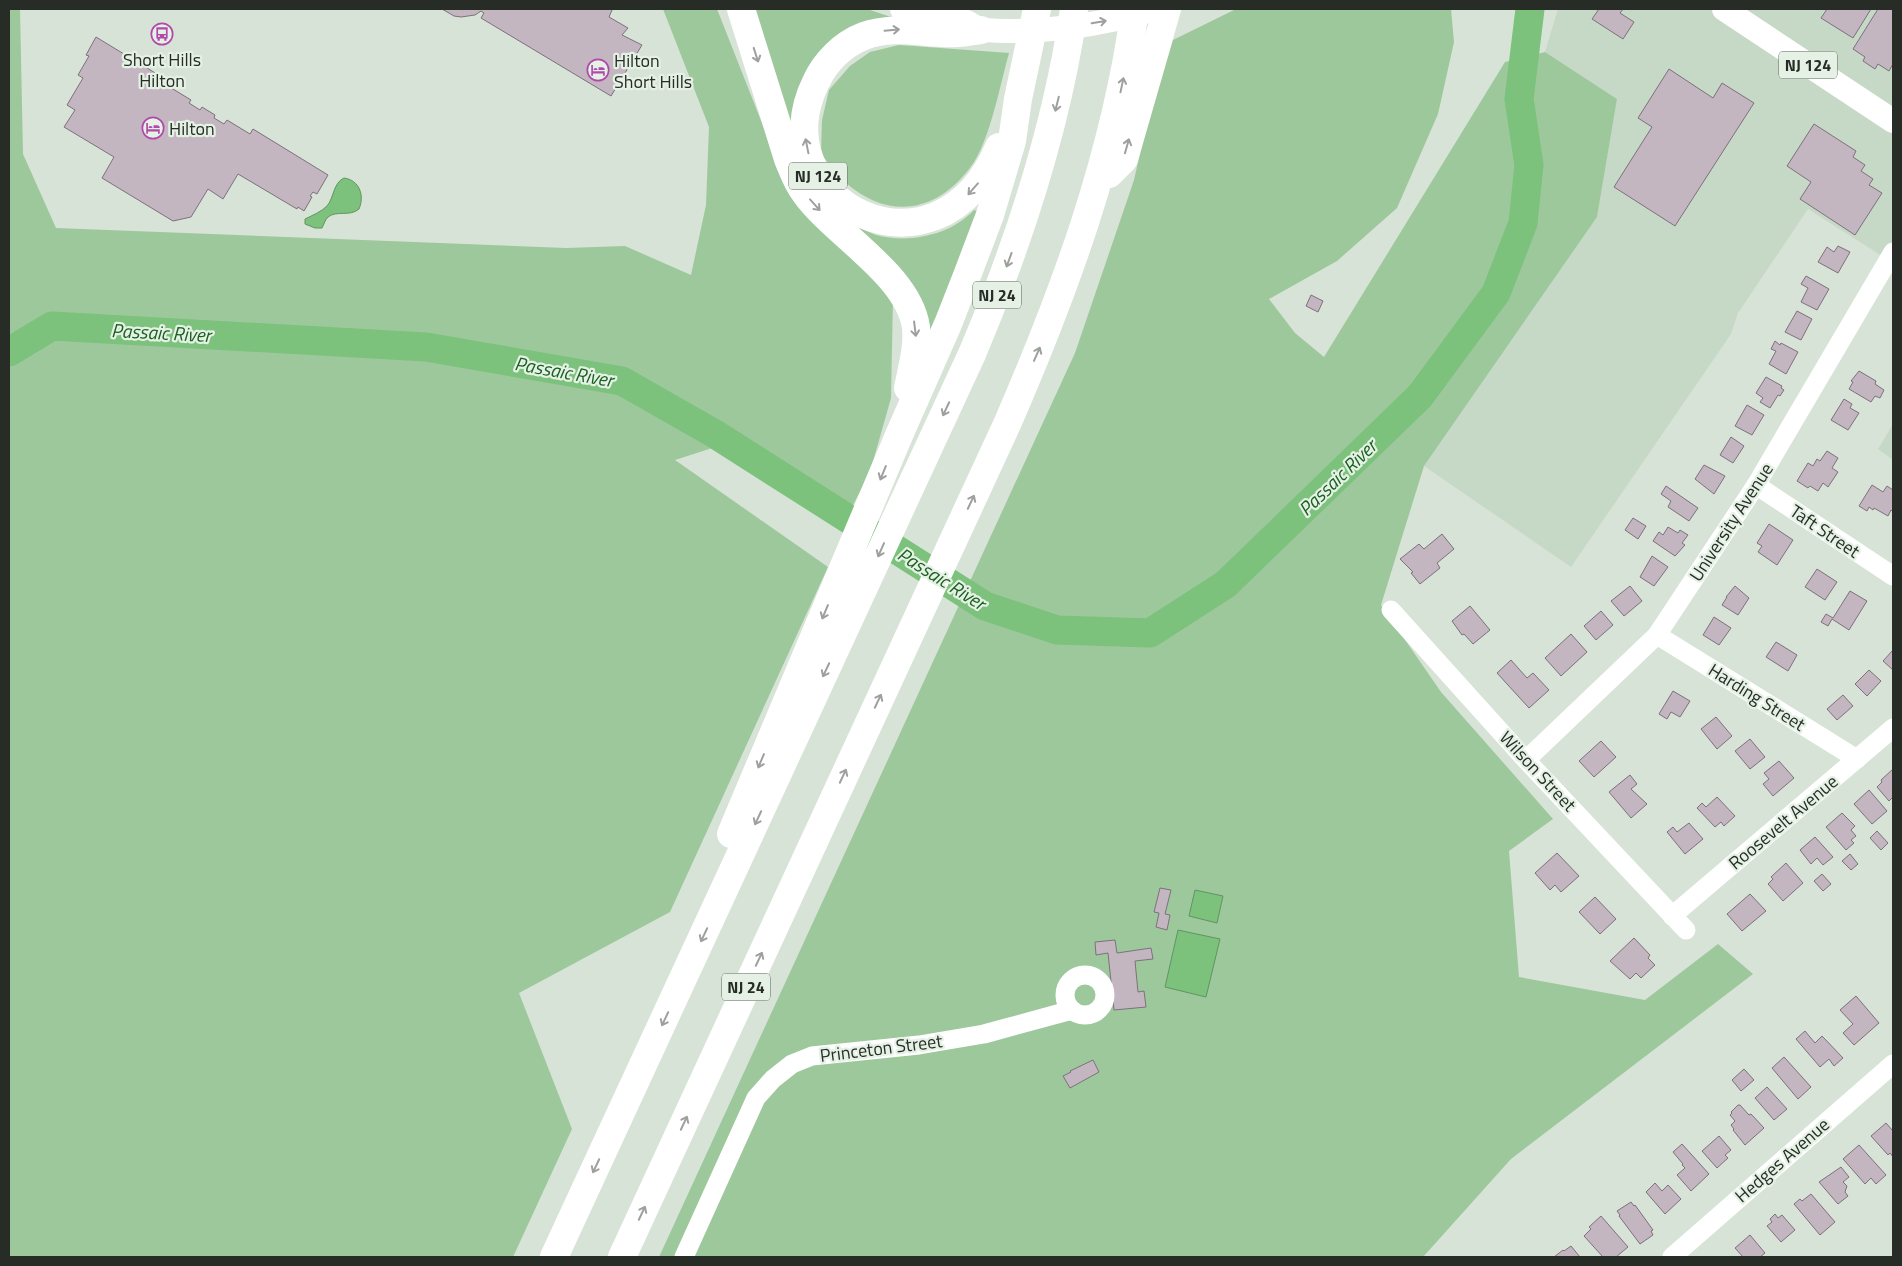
<svg xmlns="http://www.w3.org/2000/svg" width="1902" height="1266" font-family="'Titillium Web',sans-serif">
<style>
.built{fill:#c6d8c6}
.green{fill:#9dc89c}
.water{fill:#7cc17c;stroke:#629462}
.lines{fill:none;stroke-linecap:round;stroke-linejoin:round}
.river{stroke:#7cc17c;stroke-width:29}
.building{fill:#c3b6c1;stroke:#7d717c}
.minor{stroke:#fff;stroke-width:19}
.major{stroke:#fff;stroke-width:24}
.highway{stroke:#fff;stroke-width:28}
.oneway{stroke:#9ea09e}
.labels{text-anchor:middle;dominant-baseline:central;stroke-width:4.5;stroke-linejoin:round;paint-order:stroke}
.shield{fill:#e4f1e4;stroke:#606760;stroke-width:1}
.shield-label{font-size:16px;font-weight:bold;fill:#272c27}
.poi-label{font-size:18px;fill:#272c27;stroke:#e4f1e4;text-anchor:start}
.street-label{font-size:18px;fill:#272c27;stroke:#e4f1e4}
.water-label{font-size:19px;font-style:italic;fill:#19601f;stroke:#e4f1e4}
</style>
<rect width="100%" height="100%" fill="#d7e3d6"/>
<!-- built -->
<g class="built">
<path d="M1558,9H1893V263L1808,209L1738,313L1731,334L1571,567L1424,466L1597,217L1617,99L1545,52Z"/>
<path d="M1893,424V460L1878,449Z"/>
</g>
<!-- green -->
<g class="green">
<path d="M9,9H20L23,154L56,228L566,248L625,246L691,275L706,205L709,127L663,9H717L788,189L798,207L836,240L893,297L891,398L870,472L852,507L737,440L675,460L828,567L670,912L519,993L572,1129L513,1257H9Z"/>
<path d="M750,9H867L891,17L866,24L793,123L787,121Z"/>
<path d="M1236,9H1451L1454,42L1438,114L1397,208L1337,261L1269,299L1295,333L1324,357L1505,62L1545,52L1617,99L1597,217L1424,466L1381,605L1441,692L1553,819L1509,851L1519,977L1645,1000L1718,944L1753,974L1511,1159L1423,1257H659L1075,353L1134,180L1142,145L1173,40Z"/>
<path d="M899,45L1009,53C1000,85 991,135 974,162C941,211 891,223 845,182C835,175 828,163 821,153L822,120L829,90L850,66L870,52Z"/>
<path d="M974,210L977,211L928,341L851,223C859,227 868,232 876,235C909,244 951,235 974,210Z"/>
</g>
<!-- water -->
<g class="water">
<path d="M344,178C359,180 365,195 359,209C350,217 337,210 328,217C325,220 324,224 322,228H315L305,224V219C313,215 321,212 327,206C334,198 333,183 344,178Z"/>
<path d="M1195,890L1223,896L1217,923L1189,916Z"/>
<path d="M1178,930L1220,939L1206,997L1165,987Z"/>
</g>
<g class="lines">
<!-- river -->
<path class="river" d="M9,352L52,326L426,347L622,381L715,434L985,606L1057,630L1150,633L1226,584L1420,396L1496,293L1523,223L1529,165L1519,99L1530,9"/>
</g>
<!-- building -->
<g class="building">
<path d="M442,9H609L612,10L609,17L628,28L622,35L642,45L611,96L481,18L484,13L481,11L475,15L461,17L454,16Z"/>
<path d="M1599,9H1623L1620,13L1634,22L1623,39L1592,19Z"/>
<path d="M1827,9H1871L1853,38L1821,18Z"/>
<path d="M1878,9H1893V64L1889,71L1878,64L1875,69L1863,61L1865,57L1853,49Z"/>
<path d="M96,37L170,82L168,86L191,100L189,103L200,110L202,107L215,115L214,118L224,124L227,120L250,134L253,129L328,175L317,194L313,192L310,196L312,197L304,211L298,207L297,209L238,174L223,199L208,189L191,217L173,221L102,178L114,157L64,127L75,110L67,105L83,78L78,75L89,56L86,55Z"/>
<path d="M1669,69L1713,98L1722,83L1754,103L1675,226L1614,187L1652,127L1638,118Z"/>
<path d="M1814,124L1856,151L1853,157L1865,165L1861,171L1873,179L1869,185L1882,193L1855,235L1800,199L1811,182L1787,166Z"/>
<path d="M1838,246L1850,252L1838,273L1818,262L1827,247L1834,252Z"/>
<path d="M1806,276L1829,289L1817,310L1801,302L1808,288L1801,284Z"/>
<path d="M1311,295L1323,301L1318,312L1306,306Z"/>
<path d="M1797,311L1812,319L1801,340L1785,332Z"/>
<path d="M1775,341L1780,345L1781,343L1798,352L1786,374L1769,364L1776,351L1771,349Z"/>
<path d="M1859,371L1876,381L1875,384L1884,390L1880,398L1875,396L1871,402L1849,389L1853,382L1851,381Z"/>
<path d="M1766,377L1782,386L1781,388L1784,390L1780,396L1778,395L1770,408L1760,402L1763,398L1756,393Z"/>
<path d="M1844,399L1852,404L1850,408L1859,413L1848,430L1831,420Z"/>
<path d="M1747,405L1764,415L1752,435L1735,426Z"/>
<path d="M1731,437L1744,446L1733,463L1720,455Z"/>
<path d="M1827,451L1838,458L1832,468L1838,472L1828,487L1823,483L1818,491L1810,486L1808,488L1797,481L1808,463L1813,466L1817,459L1820,461Z"/>
<path d="M1704,465L1725,476L1714,494L1695,479Z"/>
<path d="M1872,485L1883,492L1887,486L1893,490V512L1891,510L1888,516L1874,508L1873,510L1869,507L1867,511L1859,506Z"/>
<path d="M1666,486L1698,508L1689,521L1668,507L1671,501L1661,494Z"/>
<path d="M1633,518L1646,526L1638,539L1625,530Z"/>
<path d="M1769,524L1793,540L1777,565L1758,552L1762,546L1757,543Z"/>
<path d="M1668,527L1678,533L1680,530L1688,535L1682,543L1685,545L1675,556L1653,541L1659,532L1663,535Z"/>
<path d="M1442,534L1454,549L1437,563L1440,568L1420,584L1411,573L1413,572L1400,559L1419,544L1424,549Z"/>
<path d="M1652,556L1668,567L1654,586L1640,577Z"/>
<path d="M1817,569L1837,582L1825,600L1805,587Z"/>
<path d="M1630,586L1642,601L1624,616L1611,601Z"/>
<path d="M1735,586L1749,598L1738,615L1722,605L1727,597H1726Z"/>
<path d="M1850,591L1867,601L1849,630L1832,619L1828,626L1821,622L1826,614L1833,618Z"/>
<path d="M1470,606L1490,630L1473,644L1464,634L1462,635L1452,621Z"/>
<path d="M1601,611L1613,625L1596,640L1584,626Z"/>
<path d="M1714,617L1731,628L1719,645L1703,635Z"/>
<path d="M1571,634L1587,652L1561,676L1545,658Z"/>
<path d="M1776,642L1797,655L1788,671L1766,657Z"/>
<path d="M1893,650V670L1883,661Z"/>
<path d="M1511,660L1527,678L1533,673L1549,690L1529,708L1497,673Z"/>
<path d="M1869,670L1881,681L1867,696L1855,684Z"/>
<path d="M1673,691L1690,701L1680,717L1671,712L1667,719L1659,714Z"/>
<path d="M1843,695L1853,706L1837,720L1827,709Z"/>
<path d="M1716,717L1732,736L1717,749L1701,729Z"/>
<path d="M1750,739L1765,757L1750,769L1735,751Z"/>
<path d="M1601,741L1616,757L1594,777L1579,761Z"/>
<path d="M1779,761L1794,778L1773,796L1763,784L1769,779L1764,773Z"/>
<path d="M1893,769V797L1889,801L1877,787L1882,782L1881,780Z"/>
<path d="M1630,775L1637,784L1631,789L1647,804L1631,818L1609,792Z"/>
<path d="M1869,790L1887,811L1872,824L1854,804Z"/>
<path d="M1717,797L1735,816L1724,826L1721,822L1715,827L1697,808L1702,803L1706,807Z"/>
<path d="M1842,813L1855,826L1851,830L1856,836L1851,840L1854,843L1846,850L1826,827Z"/>
<path d="M1689,823L1703,839L1685,854L1667,832L1673,827L1677,832Z"/>
<path d="M1877,831L1888,843L1881,850L1870,838Z"/>
<path d="M1815,837L1833,857L1823,865L1817,858L1811,864L1800,850Z"/>
<path d="M1557,853L1579,876L1561,892L1555,885L1550,890L1535,873Z"/>
<path d="M1850,854L1858,864L1851,870L1842,861Z"/>
<path d="M1786,863L1803,883L1783,901L1768,884L1773,879L1771,877Z"/>
<path d="M1822,874L1831,884L1823,891L1814,881Z"/>
<path d="M1160,888L1171,890L1165,914L1170,915L1167,930L1156,927L1159,913L1154,912Z"/>
<path d="M1750,894L1766,911L1742,931L1727,914Z"/>
<path d="M1595,897L1616,919L1600,934L1579,912Z"/>
<path d="M1634,938L1650,955L1648,958L1655,965L1641,978L1636,973L1630,979L1610,961Z"/>
<path d="M1115,940L1117,953L1151,948L1153,959L1135,961L1138,992L1144,991L1146,1007L1114,1010L1108,953L1096,955L1095,942Z"/>
<path d="M1856,996L1879,1023L1854,1045L1843,1033L1853,1024L1840,1010Z"/>
<path d="M1805,1031L1815,1043L1822,1036L1843,1058L1834,1066L1829,1059L1820,1067L1796,1039Z"/>
<path d="M1784,1057L1811,1087L1798,1099L1772,1068Z"/>
<path d="M1093,1060L1099,1072L1070,1088L1063,1076L1071,1072L1070,1071Z"/>
<path d="M1744,1069L1754,1080L1741,1091L1732,1080Z"/>
<path d="M1767,1087L1787,1109L1774,1120L1755,1098Z"/>
<path d="M1738,1105H1740L1749,1115L1751,1114L1764,1128L1745,1145L1733,1130L1734,1129L1731,1125L1735,1121L1730,1115L1732,1113L1731,1112Z"/>
<path d="M1886,1123L1893,1131V1157L1890,1153L1888,1155L1871,1136Z"/>
<path d="M1719,1136L1731,1150L1725,1155L1728,1158L1717,1168L1702,1151Z"/>
<path d="M1682,1144L1709,1174L1691,1191L1677,1175L1685,1168L1682,1165L1683,1164L1673,1152Z"/>
<path d="M1859,1145L1886,1175L1876,1184L1871,1178L1865,1184L1843,1159Z"/>
<path d="M1841,1167L1849,1177L1843,1182L1847,1186L1845,1192L1848,1196L1838,1204L1819,1182Z"/>
<path d="M1655,1183L1662,1191L1668,1185L1681,1199L1665,1214L1646,1192Z"/>
<path d="M1811,1194L1835,1222L1820,1235L1794,1204L1800,1199L1802,1201Z"/>
<path d="M1631,1202L1634,1206L1635,1205L1653,1230L1651,1231L1653,1235L1640,1244L1619,1216L1620,1215L1617,1211Z"/>
<path d="M1775,1214L1778,1218L1782,1215L1795,1230L1781,1242L1767,1226L1772,1222L1770,1219Z"/>
<path d="M1601,1216L1628,1247L1616,1257H1603L1584,1236L1591,1229L1589,1227Z"/>
<path d="M1750,1235L1765,1253L1760,1257H1743L1735,1248Z"/>
<path d="M1571,1246L1580,1257H1554L1563,1250L1564,1251Z"/>
</g>
<g class="lines">
<!-- minor -->
<g class="minor">
<path d="M1756,485L1893,576"/>
<path d="M1391,610L1526,760L1686,930"/>
<path d="M1657,635L1857,759"/>
<path d="M1526,760L1657,635L1756,485L1893,252"/>
<path d="M1672,916L1893,728"/>
<circle cx="1085" cy="995" r="20"/>
<path d="M684,1257L756,1098L773,1079L792,1064L812,1056L919,1045L984,1034L1072,1010"/>
<path d="M1672,1257L1893,1064"/>
</g>
<!-- major -->
<g class="major">
<path d="M902,9C921,14 941,13 959,19C968,21 975,29 984,30C1038,34 1103,25 1155,9"/>
<path d="M1724,9L1893,121"/>
</g>
<!-- highway -->
<g class="highway">
<path d="M741,9L788,159C793,171 797,183 805,193C835,235 908,274 916,327C918,347 912,368 908,388"/>
<path d="M981,30C973,31 966,33 958,33C925,35 897,24 864,36C843,44 825,62 816,82C757,200 937,295 999,147"/>
<path d="M1109,174L1124,159L1167,9"/>
<path d="M731,834L900,433L948,324L968,273L990,215L1012,141L1018,99L1037,9"/>
<path d="M554,1257L972,354C1019,243 1057,128 1074,9"/>
<path d="M622,1257L1008,422C1066,288 1115,155 1135,9"/>
</g>
</g>
<!-- one-way arrows -->
<defs><path id="oneway-shaft" d="M-6 0H5M1.5-3L5.5 0L1.5 3" fill="none" stroke-width="1.6" stroke-linecap="round" stroke-linejoin="round" transform="scale(1.25)"/></defs>
<g class="oneway">
<use href="#oneway-shaft" transform="translate(1099 22) rotate(-10)"/>
<use href="#oneway-shaft" transform="translate(892 30) rotate(-5)"/>
<use href="#oneway-shaft" transform="translate(756 55) rotate(72)"/>
<use href="#oneway-shaft" transform="translate(1122 85) rotate(-78)"/>
<use href="#oneway-shaft" transform="translate(1057 104) rotate(104)"/>
<use href="#oneway-shaft" transform="translate(807 146) rotate(-101)"/>
<use href="#oneway-shaft" transform="translate(1127 146) rotate(-74)"/>
<use href="#oneway-shaft" transform="translate(973 189) rotate(131)"/>
<use href="#oneway-shaft" transform="translate(815 205) rotate(48)"/>
<use href="#oneway-shaft" transform="translate(1009 260) rotate(110)"/>
<use href="#oneway-shaft" transform="translate(915 329) rotate(83)"/>
<use href="#oneway-shaft" transform="translate(1037 354) rotate(-66)"/>
<use href="#oneway-shaft" transform="translate(946 409) rotate(115)"/>
<use href="#oneway-shaft" transform="translate(883 473) rotate(112)"/>
<use href="#oneway-shaft" transform="translate(971 502) rotate(-65)"/>
<use href="#oneway-shaft" transform="translate(881 550) rotate(114)"/>
<use href="#oneway-shaft" transform="translate(825 612) rotate(113)"/>
<use href="#oneway-shaft" transform="translate(826 670) rotate(115)"/>
<use href="#oneway-shaft" transform="translate(878 701) rotate(-65)"/>
<use href="#oneway-shaft" transform="translate(761 761) rotate(113)"/>
<use href="#oneway-shaft" transform="translate(843 776) rotate(-65)"/>
<use href="#oneway-shaft" transform="translate(758 818) rotate(115)"/>
<use href="#oneway-shaft" transform="translate(704 935) rotate(115)"/>
<use href="#oneway-shaft" transform="translate(759 959) rotate(-65)"/>
<use href="#oneway-shaft" transform="translate(665 1019) rotate(115)"/>
<use href="#oneway-shaft" transform="translate(684 1123) rotate(-65)"/>
<use href="#oneway-shaft" transform="translate(596 1166) rotate(115)"/>
<use href="#oneway-shaft" transform="translate(642 1213) rotate(-65)"/>
</g>
<!-- icons -->
<defs>
<g id="bus-ring" transform="scale(1.125)"><circle r="9.5" fill="#e4f1e4" stroke="#b149ac" stroke-width="1.5"/><path d="M-5-6H5V4H4V6H2V4H-2V6H-4V4H-5ZM-3.5-4V0h7V-4ZM-3.5 1.2v1.5H-2V1.2ZM2 1.2v1.5H3.5V1.2Z" fill="#b149ac"/></g>
<g id="hotel-ring" transform="scale(1.125)"><circle r="9.5" fill="#e4f1e4" stroke="#b149ac" stroke-width="1.5"/><path d="M-6-4.5h1.5V1H6V5H4.5V3h-9V5H-6ZM-4 0a1.8 1.8 0 1 1 3.6 0ZM.5 0V-2.5h3Q6-2.5 6 0Z" fill="#b149ac"/></g>
</defs>
<g fill-rule="evenodd">
<use href="#bus-ring" x="162" y="34"/>
<use href="#hotel-ring" x="598" y="70"/>
<use href="#hotel-ring" x="153" y="128"/>
</g>
<g class="labels">
<!-- shield labels -->
<g class="shield">
<rect x="1779" y="51.5" width="58" height="27" rx="4"/>
<rect x="789" y="162.5" width="58" height="27" rx="4"/>
<rect x="973" y="281.5" width="48" height="27" rx="4"/>
<rect x="722" y="973.5" width="48" height="27" rx="4"/>
</g>
<g class="shield-label">
<text x="1808" y="65">NJ 124</text>
<text x="818" y="176">NJ 124</text>
<text x="997" y="295">NJ 24</text>
<text x="746" y="987">NJ 24</text>
</g>
<!-- poi labels -->
<g class="poi-label">
<text x="162" y="59" text-anchor="middle">Short Hills<tspan x="162" dy="21">Hilton</tspan></text>
<text x="614" y="60">Hilton<tspan x="614" dy="21">Short Hills</tspan></text>
<text x="169" y="128">Hilton</text>
</g>
<!-- street labels -->
<g class="street-label">
<text transform="translate(1731 522) rotate(-57)">University Avenue</text>
<text transform="translate(1825 531) rotate(34)">Taft Street</text>
<text transform="translate(1757 697) rotate(32)">Harding Street</text>
<text transform="translate(1538 771) rotate(47)">Wilson Street</text>
<text transform="translate(1783 822) rotate(-40)">Roosevelt Avenue</text>
<text transform="translate(881 1048) rotate(-7)">Princeton Street</text>
<text transform="translate(1782 1160) rotate(-41)">Hedges Avenue</text>
</g>
<!-- water labels -->
<g class="water-label">
<text transform="translate(161 332) rotate(3)">Passaic River</text>
<text transform="translate(564 371) rotate(10)">Passaic River</text>
<text transform="translate(1337 477) rotate(-44)">Passaic River</text>
<text transform="translate(942 578) rotate(32)">Passaic River</text>
</g>
</g>
<!-- border -->
<rect width="1902" height="1266" fill="none" stroke="#272c27" stroke-width="20"/>
</svg>
